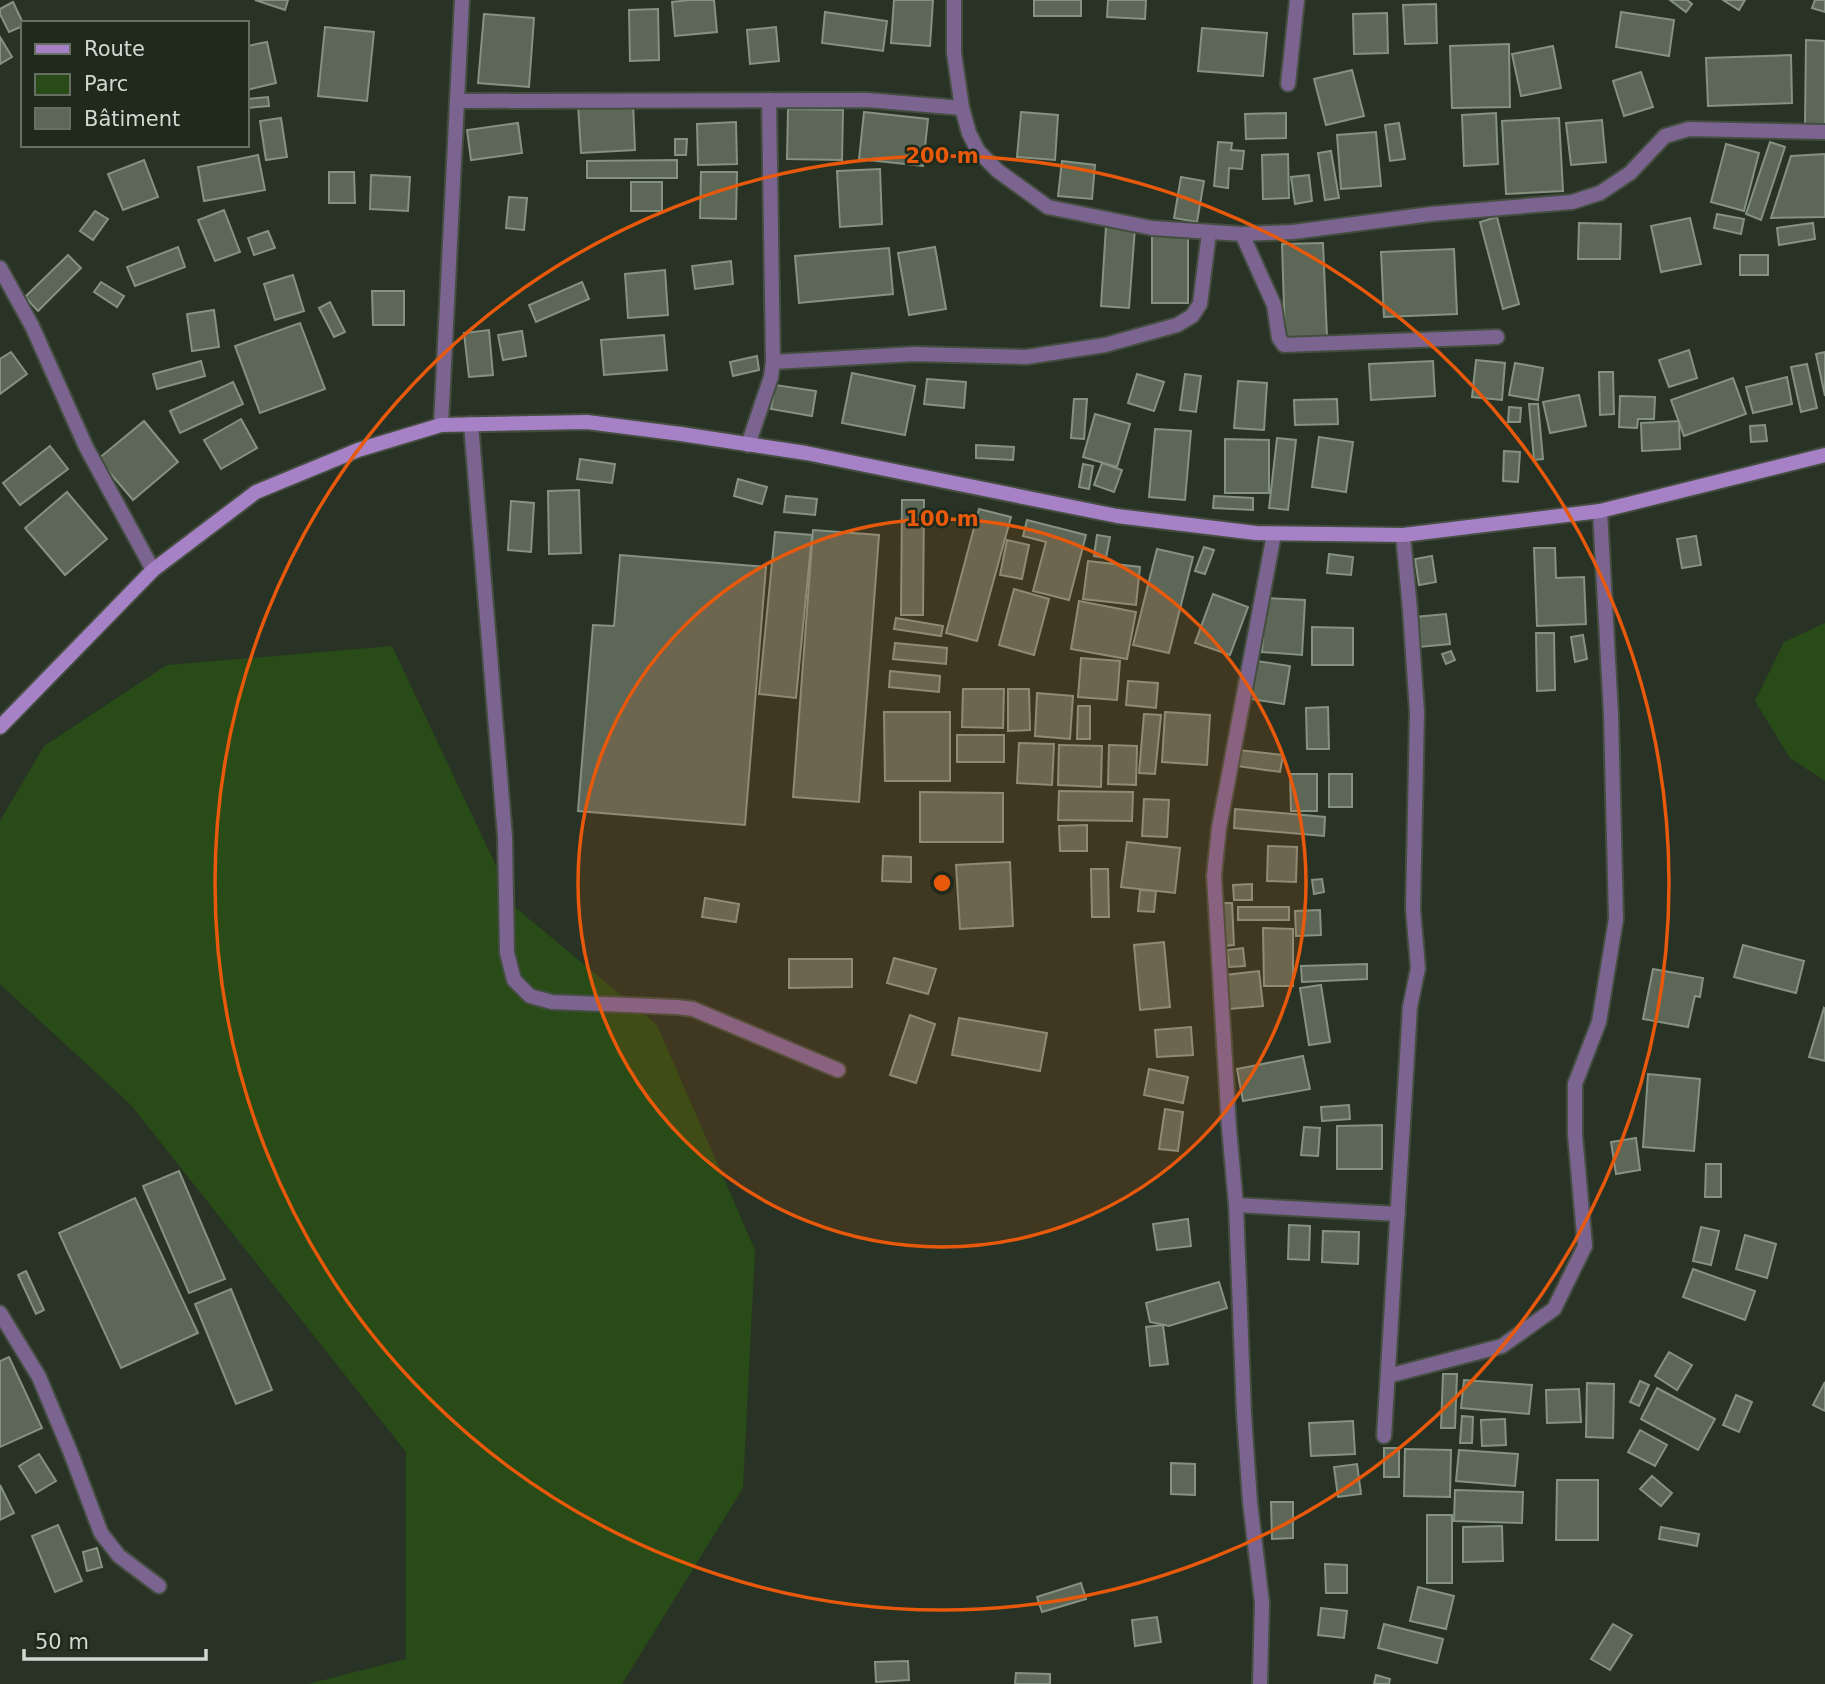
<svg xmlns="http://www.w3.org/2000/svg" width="1825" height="1684" font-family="'DejaVu Sans',sans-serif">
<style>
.green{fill:#284b17}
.building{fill:#5d6758;stroke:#859181;stroke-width:2}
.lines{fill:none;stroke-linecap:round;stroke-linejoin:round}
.street-casing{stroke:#444e40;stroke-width:18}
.secondary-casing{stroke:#444e40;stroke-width:18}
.street{stroke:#7b648f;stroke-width:14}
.secondary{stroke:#a681c5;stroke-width:14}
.ring{fill:none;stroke:#e8590c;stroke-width:3.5}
.centre{fill:#e8590c;stroke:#1f291c;stroke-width:3.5}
.ring-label{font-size:21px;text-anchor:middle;font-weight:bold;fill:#e8590c;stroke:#1f291c;stroke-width:5;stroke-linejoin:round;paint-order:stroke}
</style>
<rect width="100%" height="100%" fill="#293325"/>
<!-- green -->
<g class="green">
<path d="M1825,623V781L1790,758L1755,701L1784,642Z"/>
<path d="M392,646L516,908L657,1025L755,1250L743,1488L622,1684H308L406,1659V1452L131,1105L0,984V821L44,746L167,665Z"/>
</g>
<!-- building -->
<g class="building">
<path d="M255,0H288L285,10Z"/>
<path d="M690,0H714L717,32L675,36L672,2Z"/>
<path d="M894,0H933L930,46L891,43Z"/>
<rect x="1034" y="0" width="47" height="16"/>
<path d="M1108,0H1146L1145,19L1107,17Z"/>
<path d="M1670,0H1687L1692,4L1686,12Z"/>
<path d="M1723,0H1745L1739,10Z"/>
<path d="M1815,0H1825V12L1812,8Z"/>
<path d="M13,2L23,23V26L9,32L0,14V9Z"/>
<path d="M1436,4L1437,43L1405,44L1403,5Z"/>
<path d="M658,9L659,60L630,61L629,10Z"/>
<path d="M825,12L887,21L883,51L822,43Z"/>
<path d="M1621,12L1674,20L1669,56L1616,47Z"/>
<path d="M1387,13L1388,53L1354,54L1353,14Z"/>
<path d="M484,14L534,18L529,87L478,83Z"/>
<path d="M325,27L374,32L367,101L318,96Z"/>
<path d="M776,27L779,61L750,64L747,30Z"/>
<path d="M1202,28L1267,33L1263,76L1198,71Z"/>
<path d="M0,37L12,57L0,64Z"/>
<path d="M1806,40L1825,41V125H1805Z"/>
<path d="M267,42L276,83L247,90V46Z"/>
<path d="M1509,44L1510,107L1452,108L1450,46Z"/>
<path d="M1553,46L1561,88L1521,96L1512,54Z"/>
<path d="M1791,55L1792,103L1708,106L1706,58Z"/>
<path d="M1352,70L1364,116L1326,125L1314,79Z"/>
<path d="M1641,72L1653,107L1624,116L1613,81Z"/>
<path d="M268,97L269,106L247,108V99Z"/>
<path d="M633,103L635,150L581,153L578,105Z"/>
<path d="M788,109L843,110L842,160L787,159Z"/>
<path d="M864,112L928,119L923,166L859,159Z"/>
<path d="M1021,112L1058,115L1055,160L1017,157Z"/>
<path d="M1286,113V138L1246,139L1245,114Z"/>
<path d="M1496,113L1498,164L1464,166L1462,115Z"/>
<path d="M281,118L287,157L266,160L260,121Z"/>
<path d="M1559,118L1563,191L1506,194L1502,121Z"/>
<path d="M1602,120L1606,162L1571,165L1566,123Z"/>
<path d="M736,122L737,164L698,165L697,124Z"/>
<path d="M518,123L522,153L471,160L467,130Z"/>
<path d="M1399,123L1405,159L1390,161L1385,125Z"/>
<path d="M1376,132L1381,186L1341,189L1337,135Z"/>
<path d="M675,139H687L686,155H675Z"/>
<path d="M1218,142L1232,143L1231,150L1244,151L1242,169L1229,168L1228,188L1214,186Z"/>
<path d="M1770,142L1785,147L1761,220L1746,214Z"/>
<path d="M1726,144L1759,153L1744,211L1711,202Z"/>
<path d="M1331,151L1339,198L1325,200L1318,153Z"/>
<path d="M1288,154L1289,198L1263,199L1262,155Z"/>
<path d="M1825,154V217L1771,218L1791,156Z"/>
<path d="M258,155L265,190L204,201L198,167Z"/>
<path d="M144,160L158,197L123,210L108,174Z"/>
<path d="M677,160V178H587V161Z"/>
<path d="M1062,161L1095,165L1092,199L1058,196Z"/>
<path d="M880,169L882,224L840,227L837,171Z"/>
<path d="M329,172H354L355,203H329Z"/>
<path d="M701,172H737L736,219L700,218Z"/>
<path d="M371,175L410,177L408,211L370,209Z"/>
<path d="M1309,175L1312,201L1295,204L1291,177Z"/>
<path d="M1181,177L1204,181L1197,222L1174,218Z"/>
<rect x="631" y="182" width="31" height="29"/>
<path d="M509,197L527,198L524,230L506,228Z"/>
<path d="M224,210L240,252L215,261L198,220Z"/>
<path d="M95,211L108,219L93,240L80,231Z"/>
<path d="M1717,214L1744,219L1741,234L1714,228Z"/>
<path d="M1497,217L1519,304L1503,309L1480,222Z"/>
<path d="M1690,218L1701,264L1661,272L1651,226Z"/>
<path d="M1579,223L1621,224L1620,259H1578Z"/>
<path d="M1813,223L1815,239L1779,245L1777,228Z"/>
<path d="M1106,226L1135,228L1129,308L1101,306Z"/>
<path d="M268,231L275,248L254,255L248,238Z"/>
<path d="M1152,232L1188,233V303H1152Z"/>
<path d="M1323,243L1327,337L1285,339L1282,244Z"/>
<path d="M178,247L185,267L135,286L127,267Z"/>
<path d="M935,247L946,309L909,315L898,253Z"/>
<path d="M889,248L893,294L799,303L795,256Z"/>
<path d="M1454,249L1457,314L1384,317L1381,252Z"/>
<path d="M68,255L81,268L38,311L25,297Z"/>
<rect x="1740" y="255" width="28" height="20"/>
<path d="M731,261L733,284L695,289L692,266Z"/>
<path d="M665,270L668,315L628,318L625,274Z"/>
<path d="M293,275L304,311L275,320L264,284Z"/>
<path d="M101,282L124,296L117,307L94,292Z"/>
<path d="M582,282L589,299L536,322L529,305Z"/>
<path d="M372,291H404V325H373Z"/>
<path d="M330,302L345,332L334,337L319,308Z"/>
<path d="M214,310L219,347L192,351L187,314Z"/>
<path d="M300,323L325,389L260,413L235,346Z"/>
<path d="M489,330L493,375L469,377L464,333Z"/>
<path d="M522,331L526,356L503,360L498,335Z"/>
<path d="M664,335L667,370L604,375L601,340Z"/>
<path d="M1689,350L1697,378L1669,387L1659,360Z"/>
<path d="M11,352L27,374L0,394V359Z"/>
<path d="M1825,352V396L1816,354Z"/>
<path d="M757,356L759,370L733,376L730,362Z"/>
<path d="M1476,360L1505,363L1502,400L1472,397Z"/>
<path d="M201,361L205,376L157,389L153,374Z"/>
<path d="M1433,361L1435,396L1371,400L1369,364Z"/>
<path d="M1515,363L1543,368L1538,400L1509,395Z"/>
<path d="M1807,364L1817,408L1801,412L1791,367Z"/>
<path d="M1599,372H1613L1614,414L1600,415Z"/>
<path d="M852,373L915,386L905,435L842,423Z"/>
<path d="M1137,374L1164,382L1154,411L1128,403Z"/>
<path d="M1185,374L1201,376L1196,412L1180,410Z"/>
<path d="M1787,377L1792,404L1753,413L1746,387Z"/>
<path d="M1733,378L1746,414L1684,436L1671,400Z"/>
<path d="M927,379L966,382L964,408L924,404Z"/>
<path d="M1238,381L1267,383L1264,430L1234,428Z"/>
<path d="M233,382L243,404L180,433L170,411Z"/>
<path d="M775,385L816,391L812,416L771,409Z"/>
<path d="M1579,395L1586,426L1550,433L1543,402Z"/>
<path d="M1620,396L1655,397L1654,419H1638L1637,428L1619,427Z"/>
<path d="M1074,399H1087L1084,439L1071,438Z"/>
<path d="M1337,399L1338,424L1295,425L1294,400Z"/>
<path d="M1529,404H1538L1543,459L1534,460Z"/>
<path d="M1509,407L1521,408L1520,422H1508Z"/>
<path d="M1095,414L1130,424L1117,467L1083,457Z"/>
<path d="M241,419L257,448L221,469L204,440Z"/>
<path d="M144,421L178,462L133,500L98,459Z"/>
<path d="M1679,421L1680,449L1642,451L1641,423Z"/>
<path d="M1765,425L1767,441L1751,442L1750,426Z"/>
<path d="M1155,429L1191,431L1185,500L1149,497Z"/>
<path d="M1319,437L1353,442L1346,492L1312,487Z"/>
<path d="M1277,438L1296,440L1288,510L1269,508Z"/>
<path d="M1225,439L1269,440V493H1225Z"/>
<path d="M976,445L1014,447L1013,460L976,458Z"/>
<path d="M50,446L68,469L20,505L3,483Z"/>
<path d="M1504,451L1520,452L1518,482L1503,481Z"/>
<path d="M580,459L615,464L612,483L577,479Z"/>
<path d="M1102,463L1122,470L1114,492L1094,485Z"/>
<path d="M1083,464L1093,466L1089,489L1079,487Z"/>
<path d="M738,479L767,487L762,504L734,496Z"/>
<path d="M579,490L581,553L549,554L548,491Z"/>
<path d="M67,492L107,539L65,575L25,528Z"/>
<path d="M786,496L817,499L815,515L784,512Z"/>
<path d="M1214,496L1253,498V510L1213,508Z"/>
<path d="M902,500H924L923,615H901Z"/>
<path d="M511,501L534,503L531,552L508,550Z"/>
<path d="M979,509L1011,517L977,641L946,633Z"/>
<path d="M1027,520L1086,535L1069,600L1033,591L1046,542L1023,536Z"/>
<path d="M813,530L879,535L859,802L793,797Z"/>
<path d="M775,532L812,535L796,698L759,694Z"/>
<path d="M1097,535L1110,537L1106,558L1094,556Z"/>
<path d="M1696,536L1701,565L1682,568L1677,539Z"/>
<path d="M1007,540L1029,545L1022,579L1000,575Z"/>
<path d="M1204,547L1214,550L1205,574L1195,571Z"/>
<path d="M1534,548H1555L1556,578L1584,577L1586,624L1537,626Z"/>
<path d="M1157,549L1193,557L1169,653L1133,645Z"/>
<path d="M1329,554L1353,557L1351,575L1327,573Z"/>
<path d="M620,555L766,567L745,825L578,811L593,625L614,626Z"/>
<path d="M1432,556L1436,582L1419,585L1415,559Z"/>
<path d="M1088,561L1140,567L1136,605L1083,599Z"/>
<path d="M1014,589L1049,599L1034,655L999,645Z"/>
<path d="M1213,594L1248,607L1230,655L1195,643Z"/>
<path d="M1265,598L1305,600L1302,655L1262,652Z"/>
<path d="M1079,601L1136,612L1127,659L1071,649Z"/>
<path d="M1446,614L1450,644L1419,647L1415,617Z"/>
<path d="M896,618L943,626L941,636L894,629Z"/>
<path d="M1312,627L1353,628V665H1312Z"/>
<path d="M1536,633H1554L1555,690L1537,691Z"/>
<path d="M1583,635L1587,659L1575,662L1571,637Z"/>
<path d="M895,643L947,648L946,664L893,659Z"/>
<path d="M1451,651L1455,660L1446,664L1442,654Z"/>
<path d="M1081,658L1120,661L1117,700L1078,697Z"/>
<path d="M1256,661L1290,666L1284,704L1251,699Z"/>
<path d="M890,671L940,676L939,692L889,687Z"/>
<path d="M1128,681L1158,683L1156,708L1126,705Z"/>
<path d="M963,689H1004L1003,728L962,727Z"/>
<path d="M1008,689H1029L1030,730L1008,731Z"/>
<path d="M1037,693L1073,696L1070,739L1035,736Z"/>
<path d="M1078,706H1090V739H1077Z"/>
<path d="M1328,707L1329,749H1307L1306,708Z"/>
<path d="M884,712H950V781H885Z"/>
<path d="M1165,712L1210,715L1207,765L1162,762Z"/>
<path d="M1144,714L1161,715L1155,774L1139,773Z"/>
<rect x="957" y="735" width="47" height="27"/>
<path d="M1019,743L1054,744L1052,785L1017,783Z"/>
<path d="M1059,745L1102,746L1101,787L1058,785Z"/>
<path d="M1109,745L1137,746L1136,785L1108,784Z"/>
<path d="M1239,750L1283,755L1280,772L1237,766Z"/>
<path d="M1290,774H1317V811H1291Z"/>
<rect x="1329" y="774" width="23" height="33"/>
<path d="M1059,791L1133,792L1132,821L1058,820Z"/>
<path d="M920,792L1003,793V842H920Z"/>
<path d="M1144,799L1169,800L1167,837L1142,836Z"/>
<path d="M1235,809L1325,817L1324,836L1234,828Z"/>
<path d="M1087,825V851H1060L1059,826Z"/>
<path d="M1127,842L1180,848L1175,893L1121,887Z"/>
<path d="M1268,846L1297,847L1296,882L1267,881Z"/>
<path d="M883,856L911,857V882L882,881Z"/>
<path d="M1010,862L1013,926L960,929L956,865Z"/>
<path d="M1091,869H1108L1109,917H1092Z"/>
<path d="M1322,879L1324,892L1314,894L1312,880Z"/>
<path d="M1252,884V900H1234L1233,885Z"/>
<path d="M1140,890L1156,891L1154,912L1138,911Z"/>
<path d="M705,898L739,904L736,922L702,917Z"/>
<path d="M1222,903H1232L1234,945L1224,946Z"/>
<rect x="1238" y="907" width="51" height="13"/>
<path d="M1320,910L1321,935L1296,936L1295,911Z"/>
<path d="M1263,928L1293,929V986H1264Z"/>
<path d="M1164,942L1170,1007L1140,1010L1134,945Z"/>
<path d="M1743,945L1804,961L1796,993L1734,977Z"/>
<path d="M1243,948L1245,966L1229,967L1227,950Z"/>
<path d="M894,958L936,969L928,994L887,983Z"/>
<path d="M789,959H852V987L789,988Z"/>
<path d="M1367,964V979L1302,982L1301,966Z"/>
<path d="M1653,969L1703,978L1700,997L1695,996L1688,1027L1643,1019Z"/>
<path d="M1259,971L1263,1006L1229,1009L1225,975Z"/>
<path d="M1321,985L1330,1042L1309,1045L1300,988Z"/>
<path d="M1824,1008L1825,1009V1061L1809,1057Z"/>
<path d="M910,1015L935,1024L916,1083L890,1075Z"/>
<path d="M959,1018L1047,1033L1040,1071L952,1055Z"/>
<path d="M1191,1027L1193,1055L1157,1057L1155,1030Z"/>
<path d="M1303,1056L1310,1089L1243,1101L1237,1069Z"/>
<path d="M1149,1069L1188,1077L1183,1103L1144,1095Z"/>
<path d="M1648,1074L1700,1079L1694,1151L1643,1147Z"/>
<path d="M1349,1105L1350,1119L1322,1121L1321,1107Z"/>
<path d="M1165,1109L1183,1112L1178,1151L1159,1149Z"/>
<path d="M1382,1125V1169H1337V1126Z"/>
<path d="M1304,1127L1320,1128L1318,1156L1301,1155Z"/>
<path d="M1636,1138L1640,1170L1616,1174L1611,1142Z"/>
<path d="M1706,1164H1721V1197H1705Z"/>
<path d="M179,1171L225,1279L189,1293L143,1186Z"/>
<path d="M135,1198L198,1333L121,1368L59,1233Z"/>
<path d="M1188,1219L1191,1246L1157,1250L1153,1224Z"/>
<path d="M1289,1225L1310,1226L1309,1260L1288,1259Z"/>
<path d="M1701,1227L1719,1231L1711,1265L1693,1261Z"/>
<path d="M1323,1231L1359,1232L1358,1264L1322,1262Z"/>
<path d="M1745,1235L1776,1244L1767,1278L1736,1269Z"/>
<path d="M1693,1269L1755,1291L1745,1320L1683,1297Z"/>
<path d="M26,1271L44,1310L36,1314L18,1275Z"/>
<path d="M1219,1282L1227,1308L1169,1326L1150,1322L1146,1303Z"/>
<path d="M231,1289L272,1390L236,1404L195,1304Z"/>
<path d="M1163,1325L1168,1364L1150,1366L1146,1327Z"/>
<path d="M1669,1352L1692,1365L1677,1390L1655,1376Z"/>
<path d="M9,1357L42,1428L0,1447V1361Z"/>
<path d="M1443,1374H1457L1455,1428H1441Z"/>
<path d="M1464,1380L1532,1385L1529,1414L1461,1408Z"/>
<path d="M1640,1381L1649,1385L1639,1406L1630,1402Z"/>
<path d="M1825,1382V1411L1813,1405Z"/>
<path d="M1587,1383L1614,1384L1613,1438L1586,1437Z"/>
<path d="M1657,1388L1715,1419L1698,1450L1641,1419Z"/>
<path d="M1579,1389L1581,1422L1547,1423L1546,1390Z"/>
<path d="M1736,1395L1752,1402L1739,1432L1723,1425Z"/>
<path d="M1462,1416L1473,1417L1472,1443H1460Z"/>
<path d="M1505,1419L1506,1445L1482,1446L1481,1420Z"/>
<path d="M1353,1421L1355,1454L1311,1456L1309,1423Z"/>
<path d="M1640,1430L1667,1445L1655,1466L1628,1452Z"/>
<rect x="1384" y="1448" width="15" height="29"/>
<path d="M1405,1449L1451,1450L1450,1497L1404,1496Z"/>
<path d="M1459,1450L1518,1454L1515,1486L1456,1481Z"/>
<path d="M39,1454L56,1481L36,1493L19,1466Z"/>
<path d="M1171,1463L1195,1464V1495L1171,1494Z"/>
<path d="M1357,1464L1361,1494L1338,1497L1334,1467Z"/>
<path d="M1652,1476L1672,1493L1661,1506L1640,1489Z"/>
<path d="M1557,1480H1598V1540H1556Z"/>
<path d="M0,1485L14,1513L0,1520Z"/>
<path d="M1455,1490L1523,1492L1522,1523L1454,1521Z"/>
<path d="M1271,1502H1293V1538L1272,1539Z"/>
<rect x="1427" y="1515" width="25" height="68"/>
<path d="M58,1525L82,1581L55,1592L32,1536Z"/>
<path d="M1502,1526L1503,1561L1463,1562V1527Z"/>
<path d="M1661,1527L1699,1534L1697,1546L1659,1539Z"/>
<path d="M97,1548L102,1567L87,1571L83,1552Z"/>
<path d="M1325,1564L1347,1565V1593H1326Z"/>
<path d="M1081,1583L1086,1599L1042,1612L1037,1597Z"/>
<path d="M1418,1587L1454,1596L1446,1629L1410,1621Z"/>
<path d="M1321,1608L1347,1611L1344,1638L1318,1635Z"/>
<path d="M1157,1617L1161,1642L1135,1646L1132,1620Z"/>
<path d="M1384,1624L1443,1639L1437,1663L1378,1648Z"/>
<path d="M1613,1624L1632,1635L1610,1670L1591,1659Z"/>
<path d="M908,1661L909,1680L876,1682L875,1662Z"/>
<path d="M1016,1673L1050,1674V1684H1015Z"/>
<path d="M1376,1675L1390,1679L1389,1684H1374Z"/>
</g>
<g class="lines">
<!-- street casing -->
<g class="street-casing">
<g id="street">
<path d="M954,0V53L962,108L969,133L978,151L998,171L1048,207L1152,228L1242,234L1293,232L1431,214L1572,202L1600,193L1630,173L1665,136L1689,129L1825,132"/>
<path d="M1288,84L1297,0"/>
<path d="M457,101L867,100L962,108"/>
<path d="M1242,234L1274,305L1279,338L1284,345L1497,337"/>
<path d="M0,268L32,326L86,447L153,570"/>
<path d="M773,362L914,354L1026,357L1105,345L1177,325L1192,316L1200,304L1209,233"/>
<path d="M471,424L505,837L507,953L514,980L530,996L552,1002L677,1007L693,1009L838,1070"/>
<path d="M441,425L462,0"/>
<path d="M748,445L771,377L773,362L769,100"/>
<path d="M1236,1205L1398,1214"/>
<path d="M0,1313L39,1377L70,1451L101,1533L119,1556L159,1586"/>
<path d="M1388,1376L1502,1346L1554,1309L1585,1246L1575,1135V1084L1599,1022L1616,919L1611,715L1600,511"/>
<path d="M1384,1436L1410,1007L1418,968L1413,909L1417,712L1410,610L1403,535"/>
<path d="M1260,1684L1262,1603L1250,1502L1244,1415L1236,1205L1229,1128L1214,876L1219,828L1274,534"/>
</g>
</g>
<!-- secondary casing -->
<g class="secondary-casing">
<path id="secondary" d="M0,727L153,570L256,492L358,450L441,425L587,422L681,434L806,453L1117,516L1256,533L1403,535L1600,511L1825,455"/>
</g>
<!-- street -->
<use href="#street" class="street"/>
<!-- secondary -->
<use href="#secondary" class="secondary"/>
</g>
<!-- distance rings -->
<circle cx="942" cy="883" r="364" fill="#e8590c" fill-opacity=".12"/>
<g class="ring">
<circle cx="942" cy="883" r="364"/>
<circle cx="942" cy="883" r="727"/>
</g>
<circle cx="942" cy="883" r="10" class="centre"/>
<g class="ring-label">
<text x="942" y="163">200 m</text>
<text x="942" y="526">100 m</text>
</g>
<!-- legend -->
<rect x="21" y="21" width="228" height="126" fill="#1f291c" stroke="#676f64" stroke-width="2"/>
<rect x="35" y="44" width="35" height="10" fill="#a681c5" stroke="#676f64" stroke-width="2"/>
<text x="84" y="56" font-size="21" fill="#d2d9d0">Route</text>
<rect x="35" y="74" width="35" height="21" fill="#284b17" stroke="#676f64" stroke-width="2"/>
<text x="84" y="91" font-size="21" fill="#d2d9d0">Parc</text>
<rect x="35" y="108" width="35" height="21" fill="#5d6758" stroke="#676f64" stroke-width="2"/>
<text x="84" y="126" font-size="21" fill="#d2d9d0">Bâtiment</text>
<!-- scale -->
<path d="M24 1649v10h182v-10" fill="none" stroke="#d2d9d0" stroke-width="3.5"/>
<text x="35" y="1649" font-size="21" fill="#d2d9d0" stroke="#1f291c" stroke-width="5" paint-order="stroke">50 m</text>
</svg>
